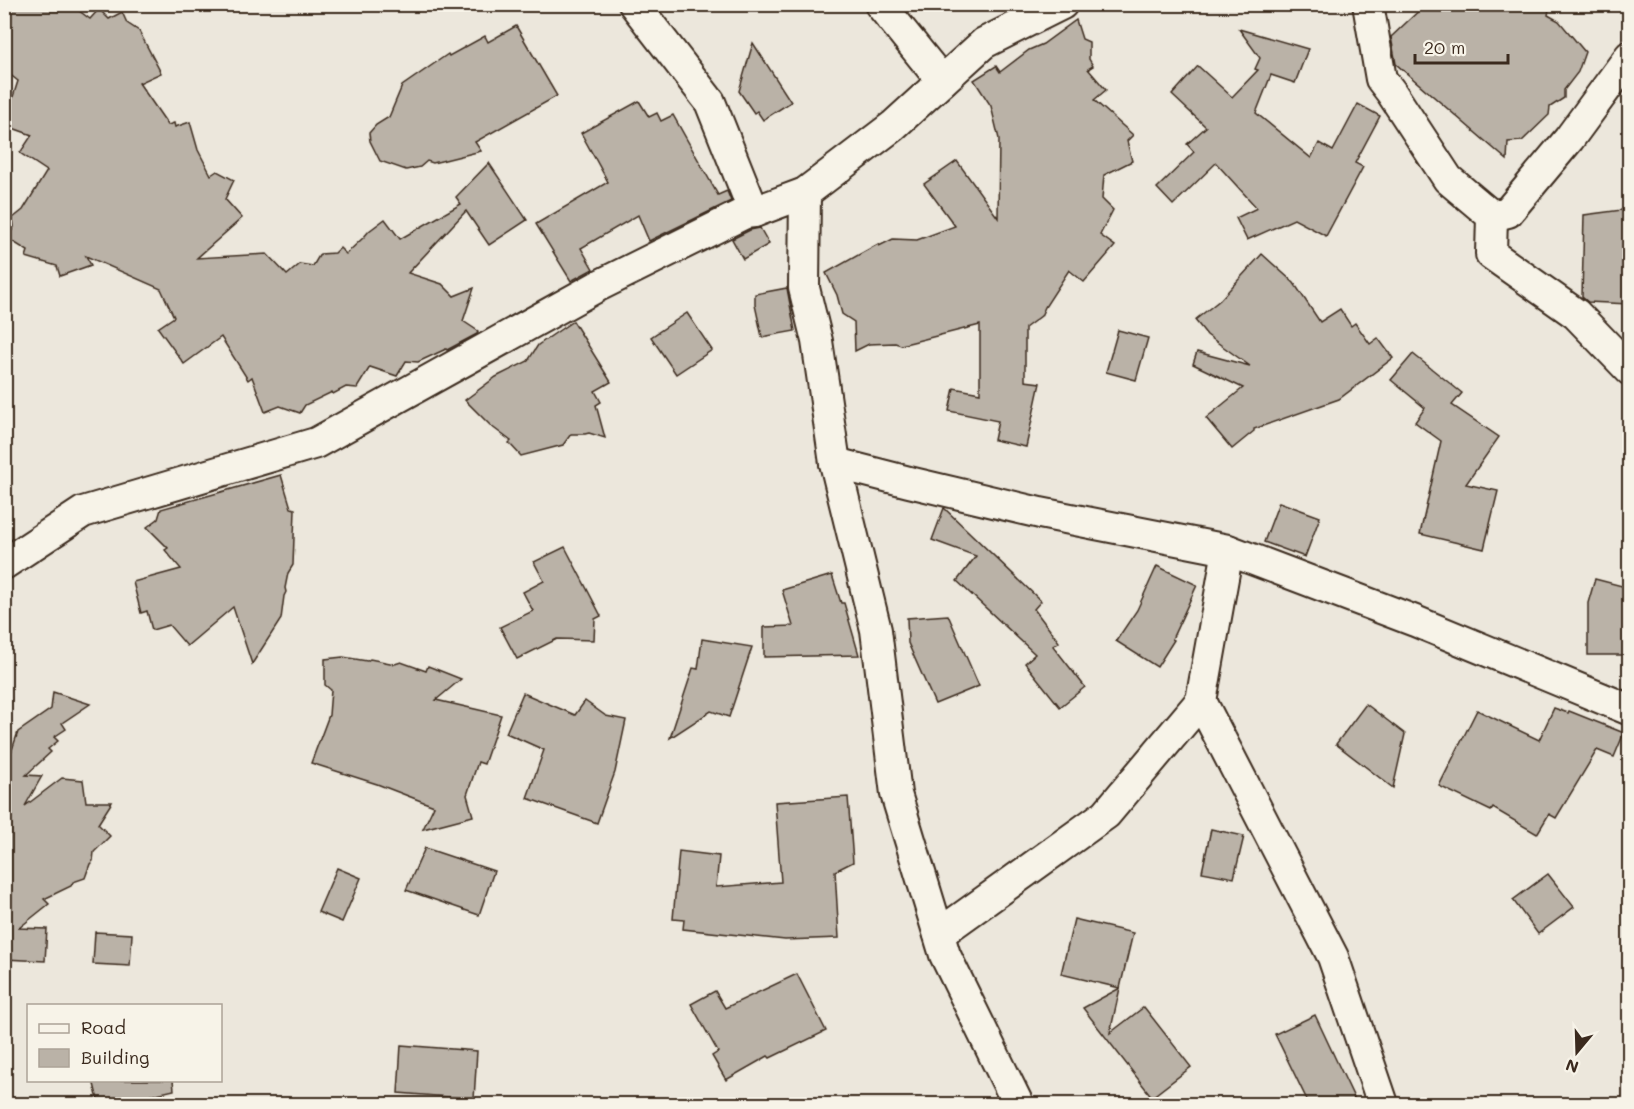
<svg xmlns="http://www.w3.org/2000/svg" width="1634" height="1109" font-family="Mali,sans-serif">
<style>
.building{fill:#bab2a7;stroke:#3b2a1e;stroke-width:1.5}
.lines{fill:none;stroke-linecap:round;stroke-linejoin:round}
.street-casing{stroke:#3b2a1e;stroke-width:34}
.street{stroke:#f7f3e8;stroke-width:30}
</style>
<rect width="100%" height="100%" fill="#ece7dc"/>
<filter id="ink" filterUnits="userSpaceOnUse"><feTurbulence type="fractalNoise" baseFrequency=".0167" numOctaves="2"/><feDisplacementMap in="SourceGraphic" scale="12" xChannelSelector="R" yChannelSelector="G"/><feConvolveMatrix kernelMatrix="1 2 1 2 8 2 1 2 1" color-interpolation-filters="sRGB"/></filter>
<g filter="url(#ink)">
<!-- building -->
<g class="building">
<path d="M4,4H70L90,19L99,9L109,19L122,12L127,23L139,31L161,73L139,83L168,125L174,123L175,127L190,122L198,150L211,175L217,171L234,180L225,199L242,218L197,258L267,254L287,275L300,264L313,266L320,254L335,253L340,248L346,254L364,237L369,231L385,219L400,239L461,204L456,197L489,163L527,220L489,245L466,211L408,273L442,284L454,296L474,288L463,321L478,331L477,334L447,350L446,349L418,362L406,361L397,376L370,367L357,388L346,387L333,394L332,392L305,405L300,413L280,406L265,412L252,377L248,380L221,337L184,364L158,328L174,317L161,289L86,256L91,265L60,276L57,266L26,257L28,251L7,238L14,227L13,218L23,210L47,171L20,153L32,135L4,125L18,81L4,70Z"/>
<path d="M1426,4H1550L1548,15L1559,21L1585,52L1578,72L1564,90V98L1550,107L1549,115L1522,141L1508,142L1507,160L1396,64L1391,37Z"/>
<path d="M1076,20L1082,39L1089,42V59L1093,66L1088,69L1106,90L1094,100L1133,135L1127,141L1132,161L1104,175L1102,199L1113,210L1100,235L1115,246L1084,282L1069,270L1045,307L1041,316L1025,328V381L1040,383L1026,447L994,440L998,421L949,411L954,388L980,393V325L901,345L895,343L869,344L855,351L854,322L842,314L837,295L826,273L878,244L879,246L893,239L917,240L955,226L924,184L957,161L998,218L999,139L991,106L974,80L996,66L1000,72L1029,50L1043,44Z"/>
<path d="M516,26L557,96L475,142L481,151L433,163L427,161L420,167L406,170L380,161L370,141L369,133L376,125L389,117L402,86L448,54L449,56L485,36L488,42Z"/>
<path d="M1239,29L1308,49L1295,83L1271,75L1256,113L1311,158L1319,143L1333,151L1358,104L1380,116L1355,163L1363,167L1326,236L1294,219L1247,240L1236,218L1257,208L1216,163L1173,205L1157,188L1194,152L1187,144L1206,127L1172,95L1198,66L1232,97L1258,70L1255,69L1260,58Z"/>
<path d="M753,43L791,102L763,120L757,111L754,113L739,91Z"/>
<path d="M639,101L649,117L657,113L661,121L673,115L718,195L727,191L731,201L649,241L638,215L581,248L593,269L571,281L536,224L608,182L581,133Z"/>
<path d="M1629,209V304L1588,302L1582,297L1584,215Z"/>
<path d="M760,228L769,244L743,259L732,239L750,230Z"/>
<path d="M1262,254L1294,283L1320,322L1340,309L1351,326L1355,323L1370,344L1378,338L1393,358L1339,399L1254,429V431L1232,449L1206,418L1243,388L1193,364L1197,352L1250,366L1207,335L1195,320L1220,300Z"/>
<path d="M787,288L795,331L762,337L755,305V294Z"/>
<path d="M687,313L712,350L676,374L651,337Z"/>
<path d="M573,321L611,382L595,391L601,402L596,405L605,438L589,433L585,434H571L563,445L521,456L509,443L511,441L491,426L465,400L496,377L528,361L538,345Z"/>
<path d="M1118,330L1148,338L1136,380L1106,372Z"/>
<path d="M1413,354L1462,393L1452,405L1499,437L1466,484L1498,491L1484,549L1420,534L1441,441L1415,422L1425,408L1391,380Z"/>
<path d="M281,475L291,508L295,509L293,565L288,573L285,588L286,592L284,596L281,619L252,664L233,607L187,646L169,625L152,630L147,611L141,613L133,582L181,569L165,550L168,548L147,527L158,519L161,509Z"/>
<path d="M1279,502L1320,517L1305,557L1264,542Z"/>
<path d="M944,508L1041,601L1034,609L1059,642L1053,646L1085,687L1060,707L1025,663L1035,654L957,581L976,556L932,540Z"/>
<path d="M565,547L601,616L595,619L594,640L557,639L517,659L500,627L533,611L523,592L544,581L534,562Z"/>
<path d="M1157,566L1197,585L1172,639L1174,640L1157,667L1116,641L1137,610Z"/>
<path d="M832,575L841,603H844L859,655L764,657V627L793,626L782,590Z"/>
<path d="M1595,579L1626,587L1627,655H1588V603Z"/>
<path d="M948,615L979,686L935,704L908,643L907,618Z"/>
<path d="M702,639L752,647L729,717L711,711L670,738L693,668L698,669Z"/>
<path d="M343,657L367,661L370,659L395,664L401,662L426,671L428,666L461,679L436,700L501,715L484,764L478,762L467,795L473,816L423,829L434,806L377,784L311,763L329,715L331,690L325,685V659Z"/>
<path d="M53,692L90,704L62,723L66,729L54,737L58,741L48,749L51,752L26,775L42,776L25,806L62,778L83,780L86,802H112L98,824L110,836L94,852L93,861L90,864L85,878L73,882L71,886L44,899L49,904L19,928L47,929L45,961L4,959V773L18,732L51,709Z"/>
<path d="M523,693L575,715L585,701L606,716L626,720L615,772L597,823L527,798L544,750L506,733Z"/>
<path d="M1366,704L1405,734L1393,788L1336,744Z"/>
<path d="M1554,708L1568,713L1569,711L1624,733L1614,757L1597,750L1556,818L1549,814L1537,834L1493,808L1491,811L1439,786L1477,710L1539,740Z"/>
<path d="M848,797L853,862L835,871L839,938L785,940L683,929L684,920L673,919L679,851L719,856L716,887L781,882L775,802Z"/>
<path d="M1211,829L1244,836L1234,878L1202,872Z"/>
<path d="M425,848L494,871L479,915L406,890Z"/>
<path d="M337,868L361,878L342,922L318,912Z"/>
<path d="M1548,874L1574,907L1538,934L1513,900Z"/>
<path d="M1074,919L1133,933L1120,988L1061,974Z"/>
<path d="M95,932L132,934L130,966L93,964Z"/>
<path d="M797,974L826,1031L770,1058L768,1056L726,1080L712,1056L718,1052L691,1004L715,991L725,1008Z"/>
<path d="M1120,988L1110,1033L1144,1007L1191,1067L1152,1097L1083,1008Z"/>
<path d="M1315,1015L1338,1064L1357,1104H1309L1275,1034Z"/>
<path d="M401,1045L477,1051L474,1099L398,1093Z"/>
<path d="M93,1080H173L174,1090L114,1104H99Z"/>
</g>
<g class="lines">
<!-- street casing -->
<g class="street-casing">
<g id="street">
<path d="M634,4L710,102L754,212"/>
<path d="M880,4L942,81"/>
<path d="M1368,4L1381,79L1391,92L1448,179L1492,216L1491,254L1576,314L1630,370"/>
<path d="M805,193L804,288L817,341L835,463L876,630L896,794L945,955L1018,1104"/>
<path d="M1492,216L1508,212L1569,139L1630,56"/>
<path d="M835,463L909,482L1040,513L1228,550L1415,621L1630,710"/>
<path d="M4,564L83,512L316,443L600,285L745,213L754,212L805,193L893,126L984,43L1062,4"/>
<path d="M1201,701L1333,957L1383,1104"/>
<path d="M939,934L1106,814L1201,701L1228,550"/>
</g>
</g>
<!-- street -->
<use href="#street" class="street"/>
</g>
</g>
<!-- margin -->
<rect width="1634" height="1109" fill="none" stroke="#f7f3e8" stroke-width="24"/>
<rect x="12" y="12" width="1610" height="1085" fill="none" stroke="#3b2a1e" stroke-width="2" filter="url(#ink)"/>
<!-- legend -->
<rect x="27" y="1004" width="195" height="78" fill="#f7f3e8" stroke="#aca397" stroke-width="1.5"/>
<rect x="39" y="1024" width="30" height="9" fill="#f7f3e8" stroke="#aca397" stroke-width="1.5"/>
<text x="81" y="1034" font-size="18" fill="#3b2a1e">Road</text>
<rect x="39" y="1049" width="30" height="18" fill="#bab2a7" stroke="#aca397" stroke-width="1.5"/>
<text x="81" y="1064" font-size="18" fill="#3b2a1e">Building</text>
<!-- north arrow -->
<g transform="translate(1577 1052) rotate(199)" stroke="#f7f3e8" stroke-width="4.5" paint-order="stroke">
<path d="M0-4.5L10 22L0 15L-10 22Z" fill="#3b2a1e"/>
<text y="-9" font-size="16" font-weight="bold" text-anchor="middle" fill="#3b2a1e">N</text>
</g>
<!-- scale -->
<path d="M1415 54v9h93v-9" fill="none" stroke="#3b2a1e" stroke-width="3"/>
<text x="1424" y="54" font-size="18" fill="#3b2a1e" stroke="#f7f3e8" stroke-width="4.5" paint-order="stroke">20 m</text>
</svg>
